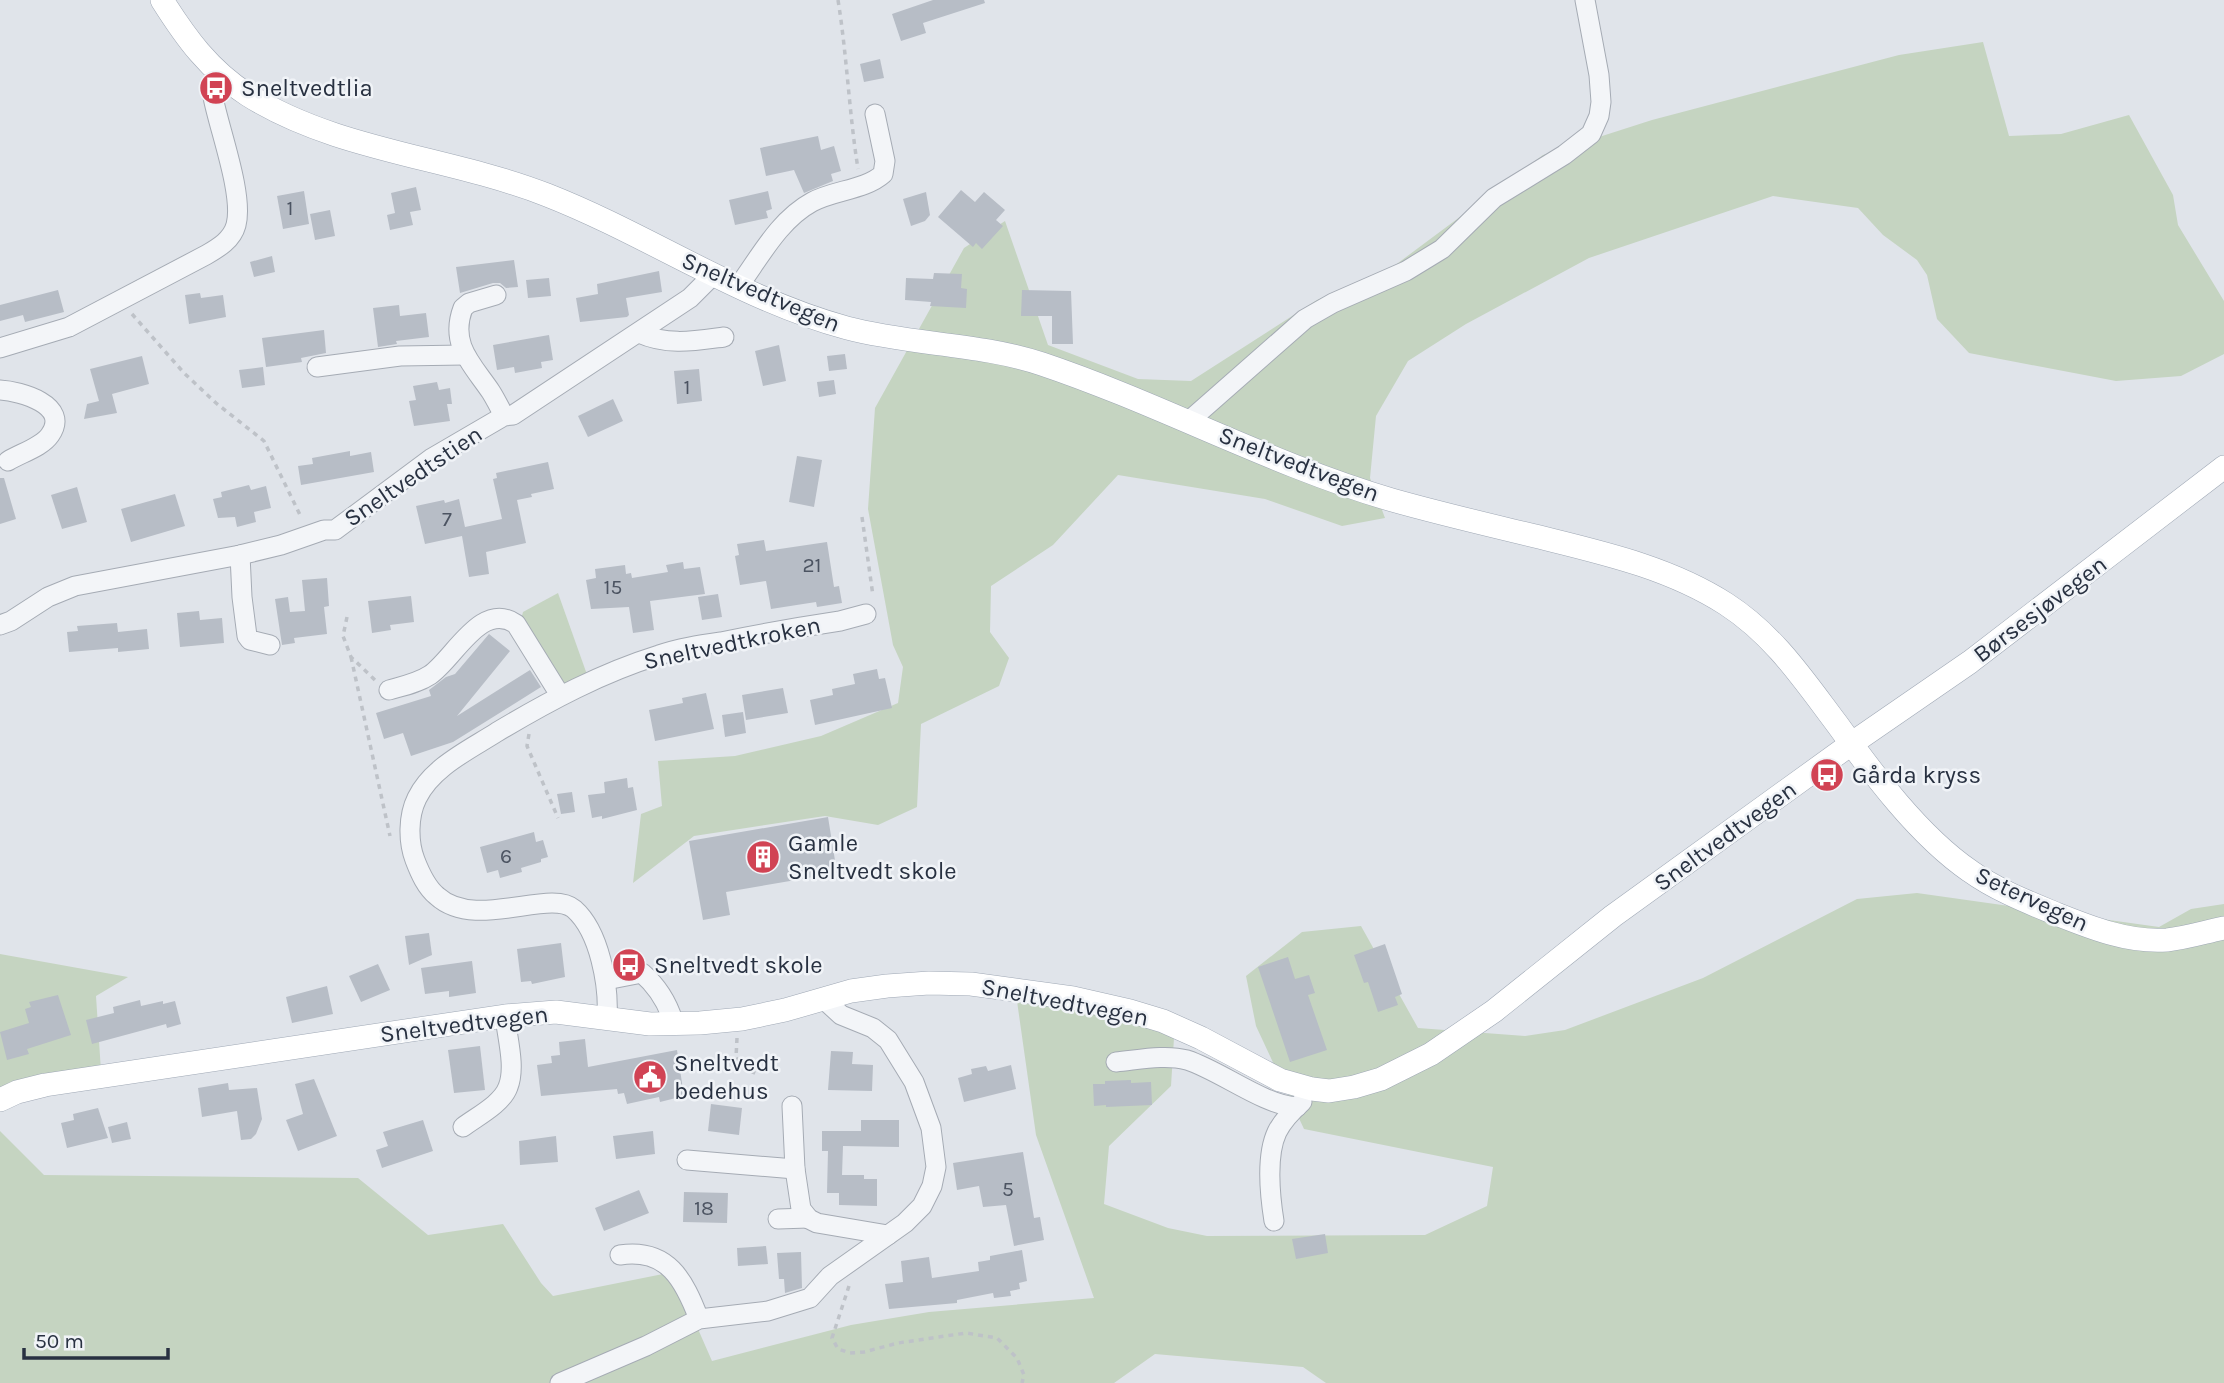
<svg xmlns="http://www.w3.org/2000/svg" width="2224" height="1383" font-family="Karla,sans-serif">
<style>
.green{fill:#c5d4c1}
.building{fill:#b7bdc6}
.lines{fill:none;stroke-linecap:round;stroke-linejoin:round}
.minor-casing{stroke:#a5abb4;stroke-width:21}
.major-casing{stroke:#9fa8b5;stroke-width:24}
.path{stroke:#bec2c8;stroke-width:3.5;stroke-dasharray:5 5;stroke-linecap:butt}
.minor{stroke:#f3f5f8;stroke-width:19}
.major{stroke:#fff;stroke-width:23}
.labels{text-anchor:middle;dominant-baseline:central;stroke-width:5;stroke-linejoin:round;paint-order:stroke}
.number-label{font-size:21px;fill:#4c5462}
.poi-label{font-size:24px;fill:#283141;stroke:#f0f3f7;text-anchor:start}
.street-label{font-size:24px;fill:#283141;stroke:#f0f3f7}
</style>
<rect width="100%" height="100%" fill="#e0e4ea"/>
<!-- green -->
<g class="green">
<path d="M1983,42L2009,136L2061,134L2129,115L2173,195L2178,225L2224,301V354L2181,376L2116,381L1969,353L1937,319L1927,275L1917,260L1883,235L1858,208L1773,196L1589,258L1466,324L1408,361L1376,416L1370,478L1385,518L1342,526L1265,499L1118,475L1053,545L991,586L990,632L1009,658L999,686L921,724L917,807L878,825L825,816L694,836L633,883L641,814L662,806L658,761L735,756L821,736L898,703L903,667L893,645L868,509L875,408L964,248L1005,221L1048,345L1138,379L1191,381L1317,300L1390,269L1543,155L1652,120L1899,55Z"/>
<path d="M558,593L590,683L560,698L516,638L523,612Z"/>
<path d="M1917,893L2159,927L2191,909L2224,904V1383H1326L1303,1367L1155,1354L1114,1383H0V1131L44,1175L358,1178L428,1235L503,1224L541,1283L553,1296L673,1272L712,1361L851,1325L929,1312L1094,1298L1036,1135L1015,987L1102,1004L1174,1038L1171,1086L1109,1146L1104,1204L1168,1228L1207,1236L1425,1235L1487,1206L1493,1167L1304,1129L1256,1026L1246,976L1302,932L1361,926L1418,1028L1525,1036L1565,1030L1703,978L1857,899Z"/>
<path d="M0,954L128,977L96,996L102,1086L0,1105Z"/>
</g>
<!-- building -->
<g class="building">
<path d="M933,0H984L985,3L923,23L926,33L901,41L892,14Z"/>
<path d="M880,59L884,78L864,82L860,64Z"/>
<path d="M818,136L821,150L834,146L841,171L831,174L833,181L804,193L794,170L766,176L760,148Z"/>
<path d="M416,187L421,210L410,212L413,225L390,230L387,215L395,213L391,193Z"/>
<path d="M961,190L975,202L984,192L1005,210L996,220L1003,226L982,249L976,243L973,247L938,217Z"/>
<path d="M304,191L309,224L283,229L277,196Z"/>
<path d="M768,191L772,209L766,211L768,218L735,225L729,200Z"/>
<path d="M926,192L930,215L925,221L911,226L903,199Z"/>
<path d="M330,210L335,236L315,240L310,214Z"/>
<path d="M272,256L275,272L254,277L250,262Z"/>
<path d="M514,260L518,287L506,288L500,283H493L460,293L456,267Z"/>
<path d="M659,271L662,292L626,298L629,315L627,317L580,322L576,298L598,294L597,284Z"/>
<path d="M934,273L962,274L961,288L967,289L966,308L930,306L931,302L905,300L906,278L933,279Z"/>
<path d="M549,278L551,296L528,298L526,280Z"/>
<path d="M58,290L64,312L25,322L23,315L0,321V305Z"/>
<path d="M1022,290L1071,291L1073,344H1052V316H1021Z"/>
<path d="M200,293L201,298L223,295L226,317L189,324L185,295Z"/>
<path d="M399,305L400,316L426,313L429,337L396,341L397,344L378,347L373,308Z"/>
<path d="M324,330L326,353L301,358L302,362L266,367L262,338Z"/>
<path d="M549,335L553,360L541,362L542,368L515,373L514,367L497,370L493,345Z"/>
<path d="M779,345L786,381L763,386L755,351Z"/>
<path d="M845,354L847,369L829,371L827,356Z"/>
<path d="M142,356L149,384L112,394L117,413L84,419L87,404L99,401L90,369Z"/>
<path d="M263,367L265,385L242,388L239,370Z"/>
<path d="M699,369L702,401L677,404L674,371Z"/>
<path d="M834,380L836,394L819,397L817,382Z"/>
<path d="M437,382L439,390L450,388L452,404H447L450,421L414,426L409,401L416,400L413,386Z"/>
<path d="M613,399L623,421L588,437L578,416Z"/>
<path d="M350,451V456L371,452L374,472L301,485L298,466L313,464L312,458Z"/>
<path d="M797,456L822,460L814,507L789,502Z"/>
<path d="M548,462L554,489L531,494L532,497L517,500L526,543L486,552L489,574L469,577L462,536L425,544L416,506L444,500L445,503L459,499L465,527L502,519L493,479L497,478L496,473Z"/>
<path d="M0,478H4L16,519L0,524Z"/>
<path d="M249,485L251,490L266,486L271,508L254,512L256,522L237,527L235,517L218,518L213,499L222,497L221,492Z"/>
<path d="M77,487L87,522L62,529L51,495Z"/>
<path d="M175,494L185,526L131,542L121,509Z"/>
<path d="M764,540L766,551L827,542L834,587L839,586L842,603L817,607L816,602L771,609L766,581L740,585L735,556L739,555L737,544Z"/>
<path d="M683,562L684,569L700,567L705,594L650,601L654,630L633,633L629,607L591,609L586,580L596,578L595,569L625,565L626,574L631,573L632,578L668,572L666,565Z"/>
<path d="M327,578L329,606L324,607L327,634L294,638L295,643L282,645L275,599L288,597L290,612L305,611L302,580Z"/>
<path d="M718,594L722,617L702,620L698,597Z"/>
<path d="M411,596L414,622L390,625L391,630L372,633L368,601Z"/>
<path d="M199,611L200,620L222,618L224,643L180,647L177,613Z"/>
<path d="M117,623L118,632L147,629L149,649L118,652V648L69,652L67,632L78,631L77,626Z"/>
<path d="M489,634L510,651L457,716L530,670L541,687L453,742L411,756L403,733L384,739L376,713L431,696L429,690L446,677L455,674Z"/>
<path d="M877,669L879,679L885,678L892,708L815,725L810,700L833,695L832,689L855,684L853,674Z"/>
<path d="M783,688L788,713L746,720L742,695Z"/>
<path d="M706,693L714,729L655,741L649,710L683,703L682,698Z"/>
<path d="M743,712L746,733L725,737L722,715Z"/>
<path d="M627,778L628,788L633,787L637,810L602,819V816L592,818L588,795L605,793L604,782Z"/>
<path d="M572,792L575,812L561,814L557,794Z"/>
<path d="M828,817L837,873L726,892L730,915L703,920L689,841Z"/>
<path d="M534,832L536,842L543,840L548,857L541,859V862L521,868L522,872L500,878L498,870L487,873L480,847Z"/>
<path d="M429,933L432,955L409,965L405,936Z"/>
<path d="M561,943L565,977L532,984L531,981L521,982L517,949Z"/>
<path d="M1385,944L1402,994L1395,997L1398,1005L1378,1012L1368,982L1364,983L1354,955Z"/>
<path d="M1288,957L1295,979L1309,975L1315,993L1308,995L1327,1050L1290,1062L1258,967Z"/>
<path d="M472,961L476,993L449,997V991L425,994L421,968Z"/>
<path d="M378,964L390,990L361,1002L349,976Z"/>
<path d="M327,986L333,1014L292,1023L286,997Z"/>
<path d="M58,995L71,1035L27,1049L29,1054L7,1060L0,1032L29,1023L25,1009L31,1007L29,1002Z"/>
<path d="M140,1000L141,1006L163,1001V1004L175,1001L181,1024L167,1028L166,1024L92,1044L86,1020L114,1013L113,1007Z"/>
<path d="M585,1039L588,1067L677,1050L684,1096L660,1102L659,1097L627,1104L624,1093L618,1094L617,1089L541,1096L537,1065L552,1063L551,1056L560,1055L559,1042Z"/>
<path d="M480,1046L485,1090L454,1093L448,1050Z"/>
<path d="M831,1051L853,1052L852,1064L873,1065L872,1091L828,1090Z"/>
<path d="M1011,1065L1016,1089L964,1102L958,1078L972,1074L971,1069L986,1066L988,1071Z"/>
<path d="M314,1079L337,1136L298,1151L286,1120L303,1114L295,1084Z"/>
<path d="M1131,1080V1083L1151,1082L1152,1105L1106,1107V1105L1094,1106L1093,1084H1105V1081Z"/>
<path d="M228,1083L229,1090L257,1088L262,1119L256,1134L251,1139L241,1140L237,1111L202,1117L198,1088Z"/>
<path d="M711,1104L742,1108L739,1135L708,1131Z"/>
<path d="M98,1108L108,1138L67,1148L61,1123L74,1120L73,1114Z"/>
<path d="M423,1120L433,1151L382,1168L376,1150L388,1146L383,1132Z"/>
<path d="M861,1120H899V1147L843,1146L842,1175H864V1179H877V1206L839,1205V1193H827L828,1151H822V1131H861Z"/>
<path d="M127,1122L131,1139L112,1143L108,1127Z"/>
<path d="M653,1131L655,1154L616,1159L613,1136Z"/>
<path d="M556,1136L558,1162L520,1165L519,1141Z"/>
<path d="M1023,1152L1034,1218L1040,1217L1044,1240L1014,1246L1006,1205L983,1207L979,1186L957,1190L953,1163Z"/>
<path d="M639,1190L649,1213L604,1231L595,1208Z"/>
<path d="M684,1192L728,1193L727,1223L683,1222Z"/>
<path d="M1325,1234L1328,1253L1296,1259L1292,1239Z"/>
<path d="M766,1246L768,1264L738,1266L737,1248Z"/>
<path d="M1022,1250L1027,1281L1019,1283L1020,1289L1010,1291L1011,1296L994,1298L993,1293L957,1300V1303L889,1309L885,1284L903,1282L901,1261L929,1257L932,1278L979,1271L978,1262L990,1260V1256Z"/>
<path d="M801,1252L802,1288L785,1293L784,1279H779L777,1253Z"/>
</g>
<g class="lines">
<!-- minor casing -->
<g class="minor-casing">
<g id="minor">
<path d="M738,287C760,257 779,220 812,202C834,190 865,190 883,174L885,161L875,114"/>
<path d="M496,295L469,303L463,308C449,345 473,365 491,392C496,400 500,408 504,416"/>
<path d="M639,333C668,346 694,341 724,337"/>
<path d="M0,348L69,327L206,255C218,248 232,240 236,225C244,195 219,129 213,97L215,86L221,76"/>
<path d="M317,367L400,356L464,355"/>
<path d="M0,390C20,391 71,405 50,435C42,447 21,453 8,461"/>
<path d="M1189,421L1305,319L1333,303L1406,271L1442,249L1494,198L1564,155L1591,134L1599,116L1601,102L1599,75L1585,0"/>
<path d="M240,555L242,597L247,636L250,640L270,645"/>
<path d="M0,625L11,621L48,597L75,586L240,555L281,545L324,530H335L432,458L504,416L513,415L690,298L713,275"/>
<path d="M389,690C403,686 418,683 430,675C454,659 481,600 516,624L560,695"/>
<path d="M606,980L642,973C658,987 668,1003 674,1024"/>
<path d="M607,1018C609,986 600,932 574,909C550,888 475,931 437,896C426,887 420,873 415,860C408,842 408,816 417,798C432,767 469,750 497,732C549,701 601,673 659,655C679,648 700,645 721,642C760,634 800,627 840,621L866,614"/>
<path d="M1116,1062C1138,1060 1165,1054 1187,1060C1221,1071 1263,1105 1297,1107"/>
<path d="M792,1106L795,1169L801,1209L809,1219L817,1223L888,1235"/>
<path d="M463,1127C476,1117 502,1104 508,1087C516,1067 507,1037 505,1016"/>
<path d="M687,1160L795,1169"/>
<path d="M778,1219L808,1218"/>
<path d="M1274,1221C1270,1196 1266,1155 1277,1132C1282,1122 1293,1110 1302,1102"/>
<path d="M620,1255C668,1248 684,1280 699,1319"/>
<path d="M560,1383L646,1346L699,1319L768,1311L810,1298L830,1276L905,1223L922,1206L932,1186L936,1167L931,1128L914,1082L888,1040L873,1028L841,1015L829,1004L826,999"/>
</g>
</g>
<!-- major casing -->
<g class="major-casing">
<g id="major">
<path d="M162,0C186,38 209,70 248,95C337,151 450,157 547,195C649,235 740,299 847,328C911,345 979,343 1042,364C1161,404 1272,465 1392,500C1445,515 1498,527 1551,540C1612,555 1673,570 1726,604C1774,635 1803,679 1837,724C1873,774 1919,836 1970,871C1995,889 2025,901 2054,913C2089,927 2128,943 2167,940C2186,938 2205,932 2224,928"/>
<path d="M0,1100L17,1092L45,1085L505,1016L556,1012L650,1024L700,1023L742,1019L785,1010L851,991L887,986L929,983L971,984L1073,998L1130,1011L1163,1021L1201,1038L1280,1080L1312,1089L1329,1091L1354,1087L1381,1079L1431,1054L1494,1011L1613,916L1851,744L1970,662L2224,467"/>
</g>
</g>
<!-- path -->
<g class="path">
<path d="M838,0C847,56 849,112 858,169"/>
<path d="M132,314L184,373L216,403L264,441L301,517"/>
<path d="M862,517L873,596"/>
<path d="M347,617L343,636L351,657L375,680"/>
<path d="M351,657L390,836"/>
<path d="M529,734L527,746L558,818"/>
<path d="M737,1038L736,1058L746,1069L757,1074"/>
<path d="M849,1286L832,1338L838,1349L850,1353L864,1352L898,1343L966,1333L997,1338L1017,1358L1024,1375L1022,1383"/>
</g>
<!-- minor -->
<use href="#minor" class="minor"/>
<!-- major -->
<use href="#major" class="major"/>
</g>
<!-- icons -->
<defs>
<g id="bus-disc" transform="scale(1.75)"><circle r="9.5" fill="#d14354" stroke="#f0f3f7"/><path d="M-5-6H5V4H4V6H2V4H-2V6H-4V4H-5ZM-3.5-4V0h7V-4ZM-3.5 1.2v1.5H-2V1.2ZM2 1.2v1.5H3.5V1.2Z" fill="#fff"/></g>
<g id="building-disc" transform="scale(1.75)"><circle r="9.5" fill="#d14354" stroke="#f0f3f7"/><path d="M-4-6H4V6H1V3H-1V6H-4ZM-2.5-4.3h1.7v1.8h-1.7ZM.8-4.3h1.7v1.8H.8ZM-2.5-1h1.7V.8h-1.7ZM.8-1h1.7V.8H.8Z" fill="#fff"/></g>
<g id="civic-disc" transform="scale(1.75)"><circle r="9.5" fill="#d14354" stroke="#f0f3f7"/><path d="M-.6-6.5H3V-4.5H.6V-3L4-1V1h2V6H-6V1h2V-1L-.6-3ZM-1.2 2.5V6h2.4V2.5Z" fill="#fff"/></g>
</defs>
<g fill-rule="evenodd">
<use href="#bus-disc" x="216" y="88"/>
<use href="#bus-disc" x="1827" y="775"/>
<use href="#building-disc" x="763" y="857"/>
<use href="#bus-disc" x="629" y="965"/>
<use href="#civic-disc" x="650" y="1077"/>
</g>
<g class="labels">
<!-- number labels -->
<g class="number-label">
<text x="290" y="208">1</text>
<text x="687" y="387">1</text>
<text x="447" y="519">7</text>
<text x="812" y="565">21</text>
<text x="613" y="587">15</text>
<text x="506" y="856">6</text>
<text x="1008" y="1189">5</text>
<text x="704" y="1208">18</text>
</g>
<!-- poi labels -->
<g class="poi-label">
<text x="241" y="88">Sneltvedtlia</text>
<text x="1852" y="775">Gårda kryss</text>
<text x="788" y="843">Gamle<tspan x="788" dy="28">Sneltvedt skole</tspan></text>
<text x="654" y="965">Sneltvedt skole</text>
<text x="674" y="1063">Sneltvedt<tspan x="674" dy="28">bedehus</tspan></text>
</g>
<!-- street labels -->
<g class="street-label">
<text transform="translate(761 292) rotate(23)">Sneltvedtvegen</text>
<text transform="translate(1299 464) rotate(21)">Sneltvedtvegen</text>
<text transform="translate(413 476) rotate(-34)">Sneltvedtstien</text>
<text transform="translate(2040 609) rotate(-37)">Børsesjøvegen</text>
<text transform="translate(732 643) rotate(-12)">Sneltvedtkroken</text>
<text transform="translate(1725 836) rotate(-36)">Sneltvedtvegen</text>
<text transform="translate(2032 899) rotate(25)">Setervegen</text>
<text transform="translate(1065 1002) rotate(11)">Sneltvedtvegen</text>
<text transform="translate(464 1024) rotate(-7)">Sneltvedtvegen</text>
</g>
</g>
<!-- scale -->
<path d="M24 1348v10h144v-10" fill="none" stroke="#283141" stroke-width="3.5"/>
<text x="35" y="1348" font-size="21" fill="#283141" stroke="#f0f3f7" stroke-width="5" paint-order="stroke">50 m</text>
</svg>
